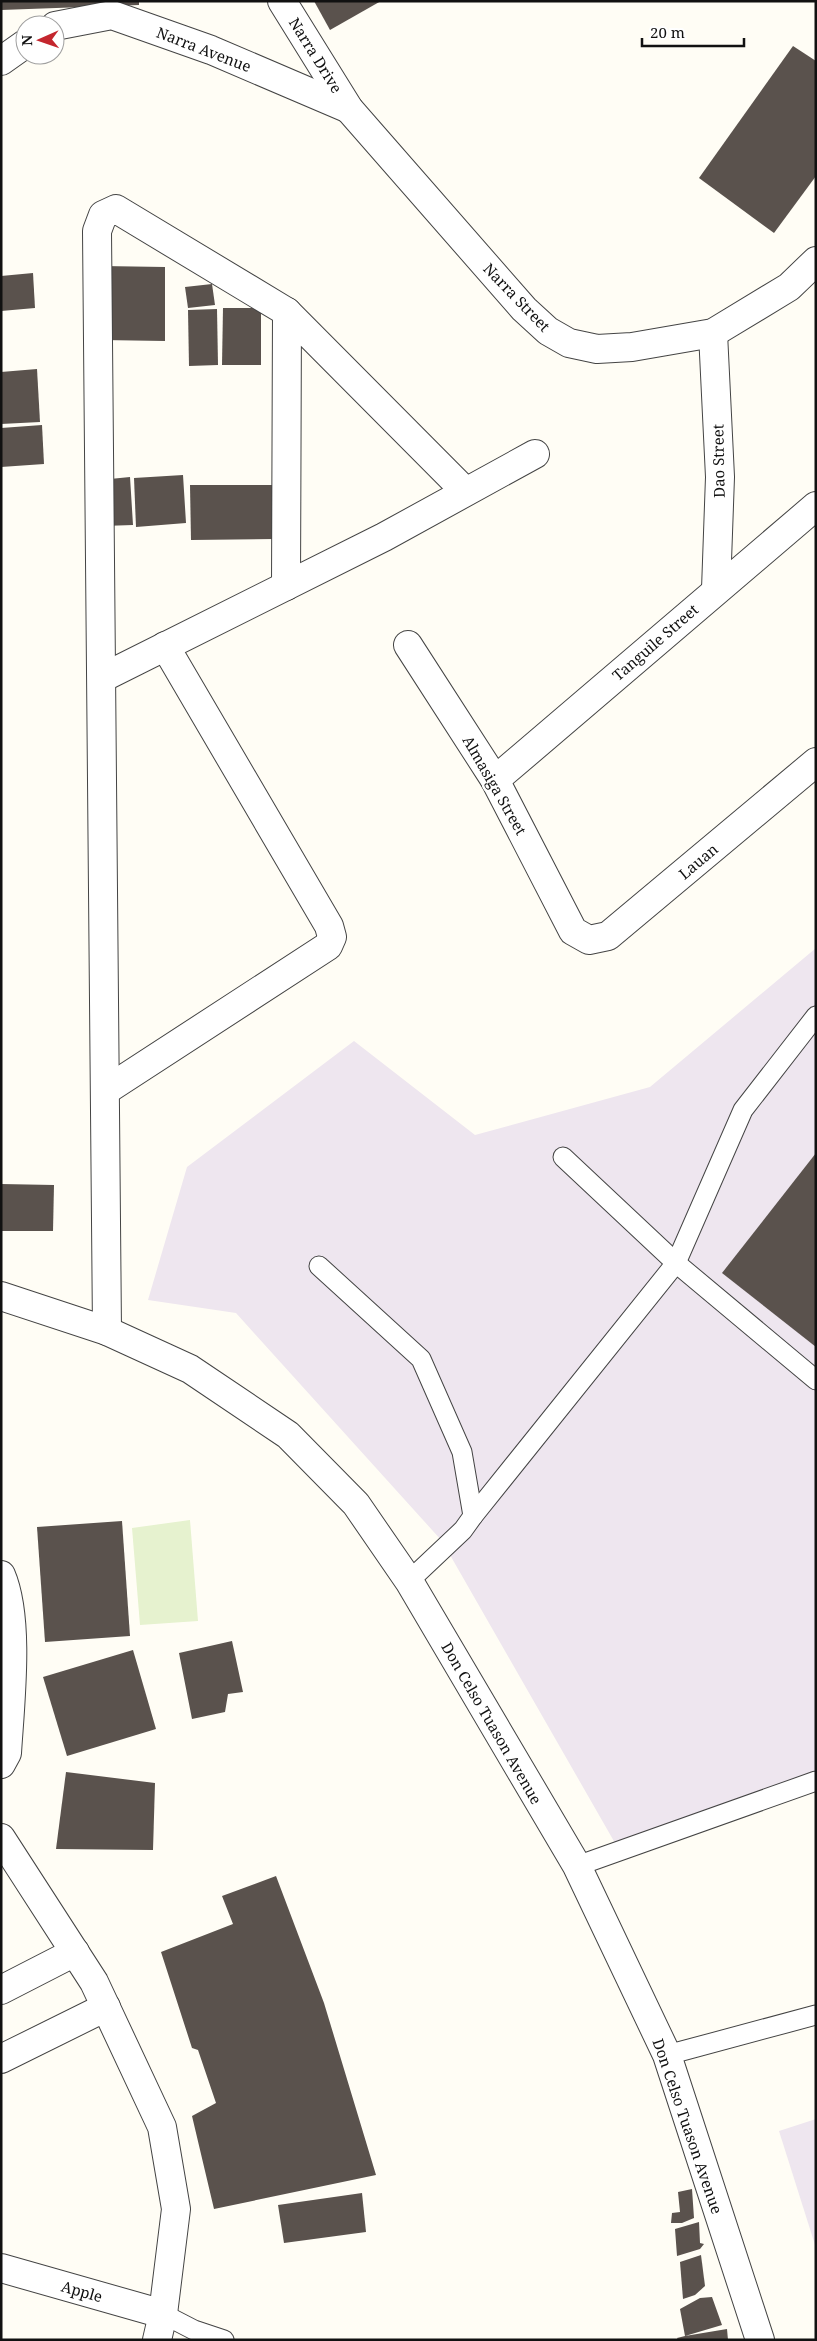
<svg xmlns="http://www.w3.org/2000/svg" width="817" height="2341" font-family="'Noto Serif',serif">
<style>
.industrial{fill:#eee6ef}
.pitch{fill:#e6f2cf}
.building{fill:#5a524d}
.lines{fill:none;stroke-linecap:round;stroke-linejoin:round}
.service-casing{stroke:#444;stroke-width:21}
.pedestrian-casing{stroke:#444;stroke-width:30}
.minor-casing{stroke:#444;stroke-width:30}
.tertiary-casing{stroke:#444;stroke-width:30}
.service{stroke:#fff;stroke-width:19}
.pedestrian{stroke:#fff;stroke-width:28}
.minor{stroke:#fff;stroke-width:28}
.tertiary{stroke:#fff;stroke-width:28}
.labels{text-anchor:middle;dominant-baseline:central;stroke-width:5;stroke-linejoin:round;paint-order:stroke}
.street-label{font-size:15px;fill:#111;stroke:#fff}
</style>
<rect width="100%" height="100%" fill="#fffdf5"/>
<!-- industrial -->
<g class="industrial">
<path d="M816,948V1786L615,1843L442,1541L236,1313L148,1300L187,1167L354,1041L475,1135L650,1087Z"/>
<path d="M816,2119V2248L779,2131Z"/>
</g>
<!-- pitch -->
<path class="pitch" d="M190,1520L198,1621L140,1625L132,1528Z"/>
<!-- building -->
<g class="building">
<path d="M1,1H139V5L1,10Z"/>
<path d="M314,1H381L330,30Z"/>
<path d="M793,46L816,61V176L774,233L699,178Z"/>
<path d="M102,266L165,267V341L102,340Z"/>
<path d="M33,273L35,308L1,311V276Z"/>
<path d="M212,284L215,305L188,308L185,287Z"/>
<path d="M223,308H261V365H222Z"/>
<path d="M217,309L218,365L189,366L188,310Z"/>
<path d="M37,369L40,422L1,424V372Z"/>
<path d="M42,425L44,464L1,467V428Z"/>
<path d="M183,475L186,523L136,527L134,478Z"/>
<path d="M130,477L133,525L103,526L100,480Z"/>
<path d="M190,485H274V539L191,540Z"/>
<path d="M816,1153V1347L722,1273Z"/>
<path d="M1,1184L54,1185L53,1231H1Z"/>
<path d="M122,1521L130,1636L45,1642L37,1527Z"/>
<path d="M232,1641L243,1692L228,1694L225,1712L192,1719L179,1653Z"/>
<path d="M133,1650L156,1729L67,1756L43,1677Z"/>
<path d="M66,1772L155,1783L153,1850L56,1849Z"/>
<path d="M276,1876L324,2003L376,2175L214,2209L192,2116L216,2103L198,2050L192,2048L161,1952L233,1924L222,1896Z"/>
<path d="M692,2189L694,2218L682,2223H671L672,2213L680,2212L678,2192Z"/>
<path d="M362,2193L366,2232L284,2243L278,2205Z"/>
<path d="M699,2222L700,2243L704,2244L700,2249L677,2256L675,2229Z"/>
<path d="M701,2255L705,2286L695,2295L683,2299L680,2262Z"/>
<path d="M712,2297L722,2325L685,2336L727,2329L728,2340H678L677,2338L685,2336L680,2309L700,2298Z"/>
</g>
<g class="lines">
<!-- service casing -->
<g class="service-casing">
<g id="service">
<path d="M563,1157L676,1263L816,1380"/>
<path d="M319,1266L421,1359L462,1452L473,1516L463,1530L409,1581"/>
<path d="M473,1516L676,1263L743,1110L816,1016"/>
<path d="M577,1866L816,1781"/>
<path d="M667,2055L816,2015"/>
<path d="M163,2314L194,2330L224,2340"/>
</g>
</g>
<!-- pedestrian casing -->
<g class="pedestrian-casing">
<g id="pedestrian">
<path d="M1,1990L75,1952"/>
<path d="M1,2059L106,2007"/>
</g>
</g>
<!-- minor casing -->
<g class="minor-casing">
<g id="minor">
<path d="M282,1L349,109L524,309L548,331L569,343L597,349L632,347L713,333L789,287L816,261"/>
<path d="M55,26L112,15L211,50L349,109"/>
<path d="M1,61L25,44"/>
<path d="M713,333L720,477L716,589"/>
<path d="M286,586L287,312L465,491"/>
<path d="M408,645L495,780L573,931L589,940L608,936L816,762"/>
<path d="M102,678L384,537L535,454"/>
<path d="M495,780L816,506"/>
<path d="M105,1091L328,946L332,937L329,926L165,646"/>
<path d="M107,1331L97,231L103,215L116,209L287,312"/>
<path d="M1,1575C20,1619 10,1704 7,1753L1,1764"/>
<path d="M1,1838L94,1982L162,2127L176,2209L163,2314L157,2340"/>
<path d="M1,2268L163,2314"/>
</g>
</g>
<!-- tertiary casing -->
<g class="tertiary-casing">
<path id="tertiary" d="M1,1296L107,1331L190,1369L288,1435L356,1504L409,1581L577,1866L667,2055L760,2340"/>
</g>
<!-- service -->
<use href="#service" class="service"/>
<!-- pedestrian -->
<use href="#pedestrian" class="pedestrian"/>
<!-- minor -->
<use href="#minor" class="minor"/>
<!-- tertiary -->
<use href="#tertiary" class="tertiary"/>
</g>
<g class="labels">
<!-- street labels -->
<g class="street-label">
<text transform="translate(204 49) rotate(21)">Narra Avenue</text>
<text transform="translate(316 55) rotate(58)">Narra Drive</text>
<text transform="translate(517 297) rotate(46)">Narra Street</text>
<text transform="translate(718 461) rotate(-91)">Dao Street</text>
<text transform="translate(655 642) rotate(-41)">Tanguile Street</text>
<text transform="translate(495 785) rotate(60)">Almasiga Street</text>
<text transform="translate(698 861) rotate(-40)">Lauan</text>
<text transform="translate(492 1723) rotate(60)">Don Celso Tuason Avenue</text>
<text transform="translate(688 2126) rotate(71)">Don Celso Tuason Avenue</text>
<text transform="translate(82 2291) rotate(16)">Apple</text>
</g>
</g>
<!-- border -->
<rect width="817" height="2341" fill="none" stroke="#111111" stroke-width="5"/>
<!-- north arrow -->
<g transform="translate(40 40) rotate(268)"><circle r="24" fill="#ffffff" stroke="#a0a0a0"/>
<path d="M0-4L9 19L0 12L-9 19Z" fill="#c4262e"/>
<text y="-8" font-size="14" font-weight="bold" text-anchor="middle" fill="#111111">N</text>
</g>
<!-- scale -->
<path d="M642 38v8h102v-8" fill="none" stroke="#111111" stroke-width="2.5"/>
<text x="650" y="38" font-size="15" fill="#111111" stroke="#ffffff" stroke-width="4" paint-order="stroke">20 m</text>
</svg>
